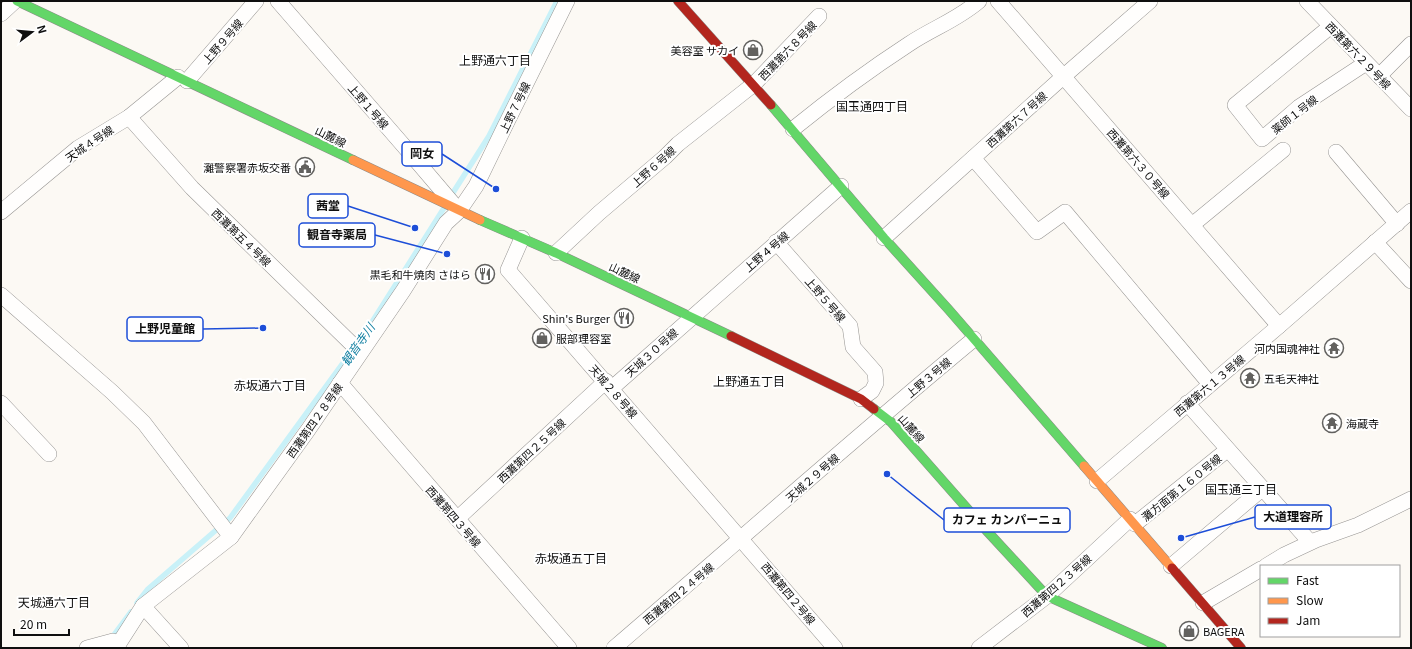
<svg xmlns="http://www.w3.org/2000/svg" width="1412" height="649" font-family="Georgia,'Noto Sans JP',serif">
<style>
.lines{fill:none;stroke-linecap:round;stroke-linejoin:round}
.stream{stroke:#c9f1f8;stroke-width:5.5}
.street-casing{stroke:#969492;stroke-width:16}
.fast-casing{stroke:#8c8b89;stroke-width:10}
.slow-casing{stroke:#8c8b89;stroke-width:10}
.jam-casing{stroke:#8c8b89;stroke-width:10}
.street{stroke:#fffefd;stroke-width:15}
.fast{stroke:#63d668;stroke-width:9}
.slow{stroke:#ff974d;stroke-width:9}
.jam{stroke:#b3261e;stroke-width:9}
.labels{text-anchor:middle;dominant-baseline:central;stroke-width:4;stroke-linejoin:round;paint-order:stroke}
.street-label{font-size:11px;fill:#0f0f0f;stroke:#fff}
.poi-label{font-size:11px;fill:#0f0f0f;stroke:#fff;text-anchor:end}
.neighbourhood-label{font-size:12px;fill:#0f0f0f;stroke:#fff}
.water-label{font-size:12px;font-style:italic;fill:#117fa1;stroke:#fff}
.leader{fill:none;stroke:#1d4ed8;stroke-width:1.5}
.callout-dot{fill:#1d4ed8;stroke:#fff;stroke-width:1.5}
.callout{fill:#fff;stroke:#1d4ed8;stroke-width:1.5}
.callout-label{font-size:12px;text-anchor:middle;font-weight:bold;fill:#0f0f0f}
</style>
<rect width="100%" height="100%" fill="#fcf9f4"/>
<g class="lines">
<!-- stream -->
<g class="stream">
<path d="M449,199L489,136L557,1"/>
<path d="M137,603L148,589L230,518L367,330L444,208"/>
<path d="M111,639L131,612"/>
</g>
<!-- street casing -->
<g class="street-casing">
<g id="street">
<path d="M278,1L403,145L455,206"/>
<path d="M998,1L1279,326"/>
<path d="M1307,1L1411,109"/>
<path d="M1,14L15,1"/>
<path d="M1331,26L1235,105L1262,139L1299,107L1366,63"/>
<path d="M1379,76L1411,44"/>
<path d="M187,81L256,1"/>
<path d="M129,117L192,188L360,352"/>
<path d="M793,129C830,99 869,70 909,44C933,28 957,20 979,1"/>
<path d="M1336,152L1397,224"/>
<path d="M973,158L1037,232L1065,212L1210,384"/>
<path d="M1,212L78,148L129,117L178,77"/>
<path d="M1192,225L1283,150"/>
<path d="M522,238L508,270L835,648"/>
<path d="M884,238L1064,76L1150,1"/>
<path d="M776,242L850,326L853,347L875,372L876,383L872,391L861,399"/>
<path d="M1375,242L1411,281"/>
<path d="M556,253L599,213L665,157L678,144L754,84L819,16"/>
<path d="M1,295L112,392L144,423L231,537"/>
<path d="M340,383L569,648"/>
<path d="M612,388L841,186"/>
<path d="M1,403L49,454"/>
<path d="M1187,403L1310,542"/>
<path d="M1097,481L1279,326L1411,211"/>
<path d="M457,519L606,381"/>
<path d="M1135,524L1227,450"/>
<path d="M1171,566L1262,489"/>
<path d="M1266,566L1284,555L1316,540L1358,525L1411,499"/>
<path d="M1203,603L1261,569"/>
<path d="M143,606L181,648"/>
<path d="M87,648L113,641L119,643"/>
<path d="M116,648L143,606L231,537L308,430L403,291L446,223L459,211L476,186L505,126L567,1"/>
<path d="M614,648C734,545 852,440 974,339"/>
<path d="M979,648L1047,596L1130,519"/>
</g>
</g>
<!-- fast casing -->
<g class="fast-casing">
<g id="fast">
<path d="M17,1L353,160"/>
<path d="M771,105L884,238L949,310L1084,466"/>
<path d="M480,220L556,253L731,336"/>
<path d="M874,409L891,422L986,530L1047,596L1162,648"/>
</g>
</g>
<!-- slow casing -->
<g class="slow-casing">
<g id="slow">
<path d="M353,160L480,220"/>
<path d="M1084,466L1172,568"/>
</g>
</g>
<!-- jam casing -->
<g class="jam-casing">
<g id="jam">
<path d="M678,1L771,105"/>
<path d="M731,336L861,399L874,409"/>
<path d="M1172,568L1241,648"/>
</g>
</g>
<!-- street -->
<use href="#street" class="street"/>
<!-- fast -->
<use href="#fast" class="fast"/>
<!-- slow -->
<use href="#slow" class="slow"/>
<!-- jam -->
<use href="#jam" class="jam"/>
</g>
<!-- icons -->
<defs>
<g id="shop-ring" transform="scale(1)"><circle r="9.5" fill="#fff" stroke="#62615f" stroke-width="1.5"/><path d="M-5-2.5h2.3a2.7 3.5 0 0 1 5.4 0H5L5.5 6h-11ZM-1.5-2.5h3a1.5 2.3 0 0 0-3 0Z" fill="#62615f"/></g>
<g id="civic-ring" transform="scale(1)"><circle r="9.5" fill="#fff" stroke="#62615f" stroke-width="1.5"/><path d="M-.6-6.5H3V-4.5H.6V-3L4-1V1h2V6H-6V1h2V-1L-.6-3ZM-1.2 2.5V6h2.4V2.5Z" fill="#62615f"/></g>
<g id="restaurant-ring" transform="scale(1)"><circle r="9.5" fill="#fff" stroke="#62615f" stroke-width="1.5"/><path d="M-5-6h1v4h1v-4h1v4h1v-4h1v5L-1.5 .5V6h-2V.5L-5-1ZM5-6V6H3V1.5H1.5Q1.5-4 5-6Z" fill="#62615f"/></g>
<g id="temple-ring" transform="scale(1)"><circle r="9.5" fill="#fff" stroke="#62615f" stroke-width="1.5"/><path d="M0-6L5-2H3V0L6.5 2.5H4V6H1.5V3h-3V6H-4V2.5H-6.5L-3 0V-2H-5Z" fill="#62615f"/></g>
</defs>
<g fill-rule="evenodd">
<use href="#shop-ring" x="753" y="50"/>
<use href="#civic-ring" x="305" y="167"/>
<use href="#restaurant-ring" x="485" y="274"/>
<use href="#restaurant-ring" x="624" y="318"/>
<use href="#shop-ring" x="542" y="338"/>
<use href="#temple-ring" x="1334" y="348"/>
<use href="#temple-ring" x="1250" y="378"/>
<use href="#temple-ring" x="1332" y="423"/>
<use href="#shop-ring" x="1189" y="631"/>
</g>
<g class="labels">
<!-- street labels -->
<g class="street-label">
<text transform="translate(222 41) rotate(-49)">上野９号線</text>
<text transform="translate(787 50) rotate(-46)">西灘第六８号線</text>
<text transform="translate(1359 55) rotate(46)">西灘第六２９号線</text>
<text transform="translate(369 106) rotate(49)">上野１号線</text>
<text transform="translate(514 107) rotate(-64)">上野７号線</text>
<text transform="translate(1294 114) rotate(-38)">薬師１号線</text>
<text transform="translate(1016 119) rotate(-42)">西灘第六７号線</text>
<text transform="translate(331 136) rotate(26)">山麓線</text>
<text transform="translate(89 143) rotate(-34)">天城４号線</text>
<text transform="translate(1139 163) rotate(49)">西灘第六３０号線</text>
<text transform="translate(653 166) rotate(-42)">上野６号線</text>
<text transform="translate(242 237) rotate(44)">西灘第五４号線</text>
<text transform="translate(766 251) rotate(-41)">上野４号線</text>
<text transform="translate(625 272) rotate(25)">山麓線</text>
<text transform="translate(826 299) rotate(49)">上野５号線</text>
<text transform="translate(651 352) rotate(-42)">天城３０号線</text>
<text transform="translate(928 377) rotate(-40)">上野３号線</text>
<text transform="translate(1209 385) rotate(-40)">西灘第六１３号線</text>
<text transform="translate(614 391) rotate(49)">天城２８号線</text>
<text transform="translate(314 420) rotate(-55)">西灘第四２８号線</text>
<text transform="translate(912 428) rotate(48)">山麓線</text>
<text transform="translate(531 450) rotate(-43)">西灘第四２５号線</text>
<text transform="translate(812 477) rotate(-41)">天城２９号線</text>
<text transform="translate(1181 487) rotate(-39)">灘方面第１６０号線</text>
<text transform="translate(454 516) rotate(49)">西灘第四３号線</text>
<text transform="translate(1056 585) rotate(-41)">西灘第四２３号線</text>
<text transform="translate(678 593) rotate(-40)">西灘第四２４号線</text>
<text transform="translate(789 593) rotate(50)">西灘第四２号線</text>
</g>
<!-- poi labels -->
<g class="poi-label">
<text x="739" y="50">美容室 サカイ</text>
<text x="291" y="167">灘警察署赤坂交番</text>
<text x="471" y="274">黒毛和牛焼肉 さはら</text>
<text x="610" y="318">Shin's Burger</text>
<text x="556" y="338" text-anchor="start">服部理容室</text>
<text x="1320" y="348">河内国魂神社</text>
<text x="1264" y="378" text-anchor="start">五毛天神社</text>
<text x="1346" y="423" text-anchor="start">海蔵寺</text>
<text x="1203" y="631" text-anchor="start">BAGERA</text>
</g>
<!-- neighbourhood labels -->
<g class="neighbourhood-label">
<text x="495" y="59">上野通六丁目</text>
<text x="872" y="105">国玉通四丁目</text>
<text x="749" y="380">上野通五丁目</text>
<text x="270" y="384">赤坂通六丁目</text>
<text x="1241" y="488">国玉通三丁目</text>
<text x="571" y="557">赤坂通五丁目</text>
<text x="54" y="601">天城通六丁目</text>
</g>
<!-- water labels -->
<g class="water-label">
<text transform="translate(357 344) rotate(-55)">観音寺川</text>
</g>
</g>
<!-- callouts -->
<path class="leader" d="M496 189L442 154M415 228L348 206M447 254L375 235M263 328L203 329M1181 538L1255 517M887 474L944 520"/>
<g class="callout-dot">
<circle cx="496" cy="189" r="4"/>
<circle cx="415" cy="228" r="4"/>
<circle cx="447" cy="254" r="4"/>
<circle cx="263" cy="328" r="4"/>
<circle cx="1181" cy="538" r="4"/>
<circle cx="887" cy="474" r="4"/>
</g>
<g class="callout">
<rect x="402" y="142" width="40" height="24" rx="4"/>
<rect x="308" y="194" width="40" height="24" rx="4"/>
<rect x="299" y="223" width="76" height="24" rx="4"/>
<rect x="127" y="317" width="76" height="24" rx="4"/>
<rect x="1255" y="505" width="76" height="24" rx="4"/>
<rect x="944" y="508" width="126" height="24" rx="4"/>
</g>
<g class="callout-label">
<text x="422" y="158">岡女</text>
<text x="328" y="210">茜堂</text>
<text x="337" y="239">観音寺薬局</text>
<text x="165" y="333">上野児童館</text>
<text x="1293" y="521">大道理容所</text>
<text x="1007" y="524">カフェ カンパーニュ</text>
</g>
<!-- border -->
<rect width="1412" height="649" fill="none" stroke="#0f0f0f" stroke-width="4"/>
<!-- legend -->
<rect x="1260" y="565" width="140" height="72" fill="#ffffff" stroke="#9f9f9f"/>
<rect x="1268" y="578" width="20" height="6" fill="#63d668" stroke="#9f9f9f"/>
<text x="1296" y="585" font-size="12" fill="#0f0f0f">Fast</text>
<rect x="1268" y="598" width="20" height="6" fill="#ff974d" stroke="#9f9f9f"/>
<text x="1296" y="605" font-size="12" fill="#0f0f0f">Slow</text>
<rect x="1268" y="618" width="20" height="6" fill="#b3261e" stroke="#9f9f9f"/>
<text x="1296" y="625" font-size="12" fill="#0f0f0f">Jam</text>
<!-- north arrow -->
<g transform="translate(32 32) rotate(74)" stroke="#ffffff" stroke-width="3" paint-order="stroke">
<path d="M0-3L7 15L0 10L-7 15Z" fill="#0f0f0f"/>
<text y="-6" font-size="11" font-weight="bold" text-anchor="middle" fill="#0f0f0f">N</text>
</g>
<!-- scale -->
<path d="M14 629v6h55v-6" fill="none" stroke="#0f0f0f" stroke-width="2"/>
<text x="20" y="629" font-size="12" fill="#0f0f0f" stroke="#ffffff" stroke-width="3" paint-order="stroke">20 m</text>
</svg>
